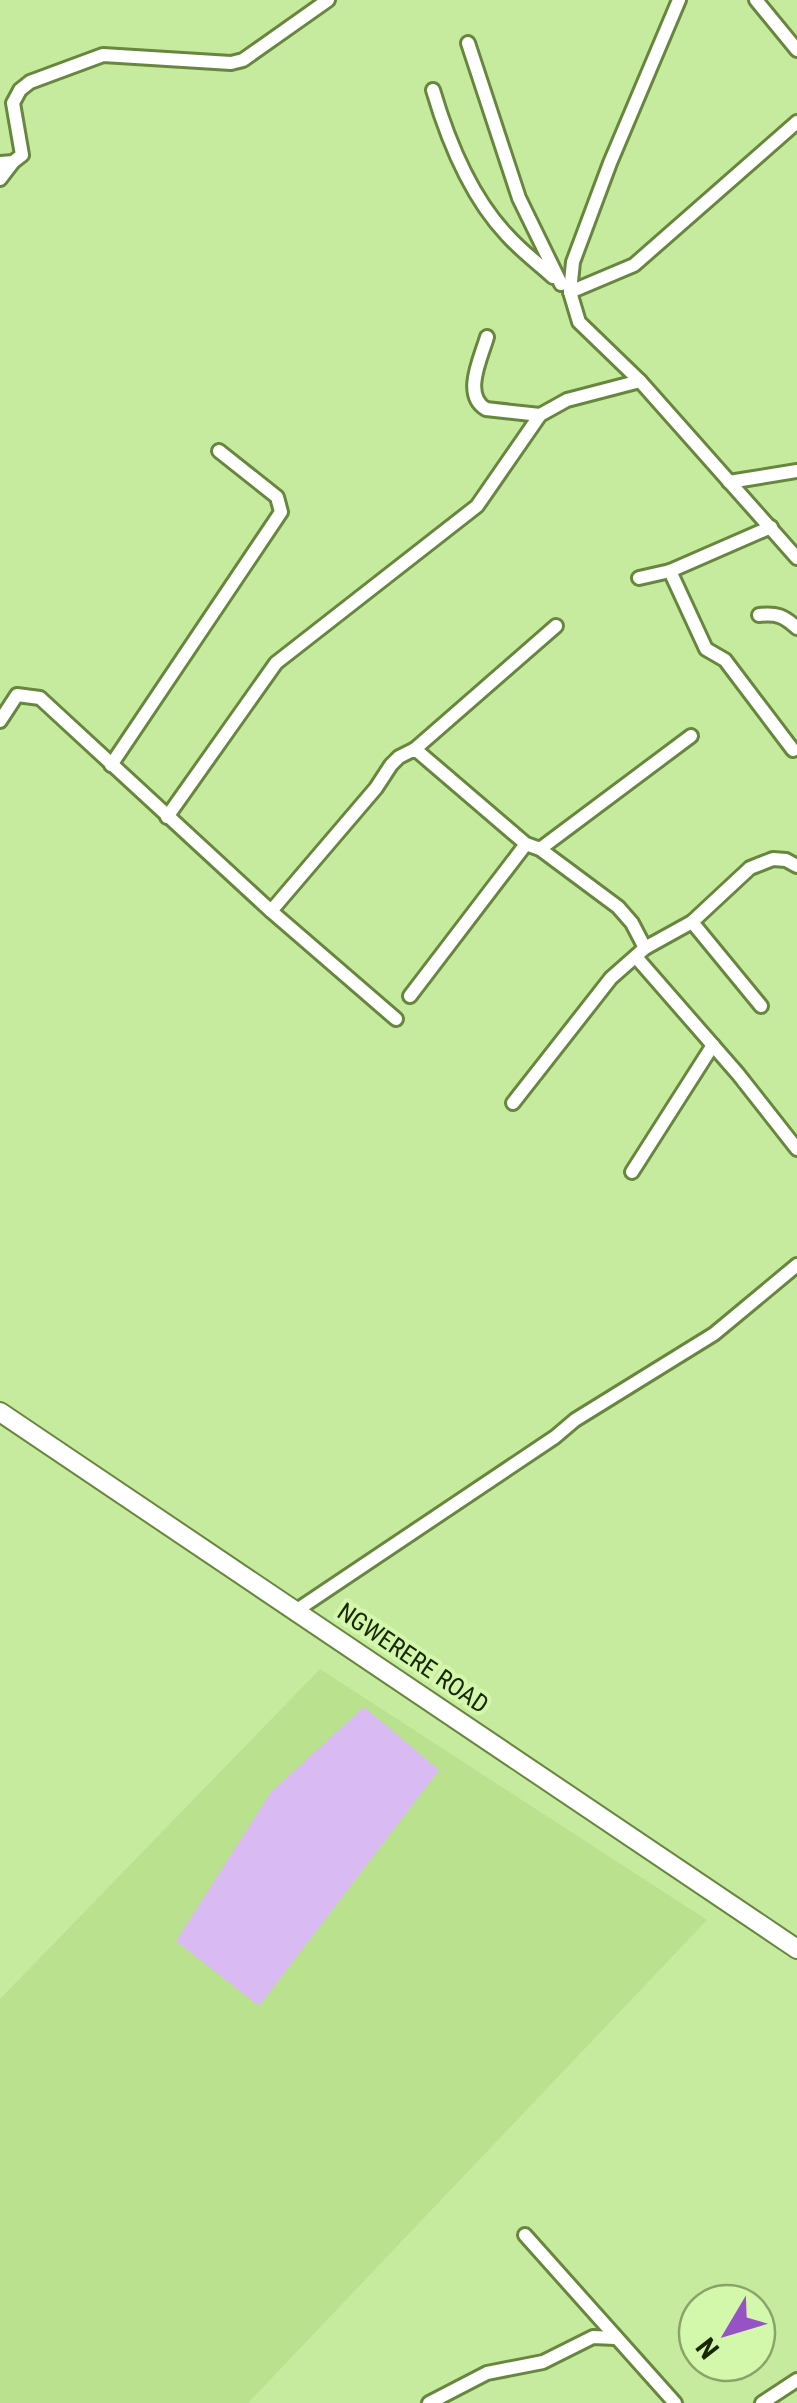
<svg xmlns="http://www.w3.org/2000/svg" width="797" height="2403" font-family="'Roboto Condensed',sans-serif">
<style>
.built{fill:#bae18e}
.garden{fill:#d9baf3}
.lines{fill:none;stroke-linecap:round;stroke-linejoin:round}
.minor-casing{stroke:#66873d;stroke-width:18}
.major-casing{stroke:#66873d;stroke-width:22}
.minor{stroke:#fff;stroke-width:12}
.major{stroke:#fff;stroke-width:18}
.labels{text-anchor:middle;dominant-baseline:central;stroke-width:8;stroke-linejoin:round;paint-order:stroke}
.street-label{font-size:25px;fill:#192607;stroke:#d3f8ab}
</style>
<rect width="100%" height="100%" fill="#c6eb9e"/>
<!-- built -->
<path class="built" d="M320,1669L707,1920L248,2403H0V1999Z"/>
<!-- garden -->
<path class="garden" d="M364,1707L439,1770L259,2006L176,1941L271,1792Z"/>
<g class="lines">
<!-- minor casing -->
<g class="minor-casing">
<g id="minor">
<path d="M756,0L797,50"/>
<path d="M468,43L519,198L561,284"/>
<path d="M433,90C448,141 470,196 507,235C521,251 538,263 553,277"/>
<path d="M797,122L634,265L570,292L579,322L640,381L797,558"/>
<path d="M0,163L13,162L22,155L13,103L20,90L30,82L103,55L231,63L243,60L328,0"/>
<path d="M0,179L13,162"/>
<path d="M570,292L573,262L610,163L679,0"/>
<path d="M487,337C481,358 462,395 486,409L540,415"/>
<path d="M729,482L797,471"/>
<path d="M670,571L706,649L725,660L793,750"/>
<path d="M639,578L670,571L771,527"/>
<path d="M759,615C777,613 784,616 797,628"/>
<path d="M0,721L17,695L40,698L271,911L396,1019"/>
<path d="M415,749L556,626"/>
<path d="M111,765L281,512L277,497L219,451"/>
<path d="M167,817L276,663L477,506L540,415L567,400L640,381"/>
<path d="M540,849L691,736"/>
<path d="M271,911L376,788L391,765L399,757L415,749L526,844L540,849L618,907L632,923L645,948"/>
<path d="M692,922L761,1006"/>
<path d="M636,957L738,1074L797,1149"/>
<path d="M410,996L526,844"/>
<path d="M513,1103L611,978L645,948L692,922L750,868L773,859L786,860L797,866"/>
<path d="M632,1172L713,1045"/>
<path d="M297,1610L555,1437L575,1420L714,1334L797,1265"/>
<path d="M525,2235L675,2403"/>
<path d="M429,2403L487,2373L543,2362L593,2337L615,2338"/>
<path d="M762,2403L797,2380"/>
</g>
</g>
<!-- major casing -->
<g class="major-casing">
<path id="major" d="M0,1412L797,1949"/>
</g>
<!-- minor -->
<use href="#minor" class="minor"/>
<!-- major -->
<use href="#major" class="major"/>
</g>
<g class="labels">
<!-- street labels -->
<g class="street-label">
<text transform="translate(413 1658) rotate(34)">NGWERERE ROAD</text>
</g>
</g>
<!-- north arrow -->
<g transform="translate(727 2333) rotate(232)"><circle r="48" fill="#d3f8ab" stroke="#89a469" stroke-width="2.5"/>
<path d="M0-8L18 38L0 25L-18 38Z" fill="#9752c6"/>
<text y="-15" font-size="28" font-weight="bold" text-anchor="middle" fill="#192607">N</text>
</g>
</svg>
